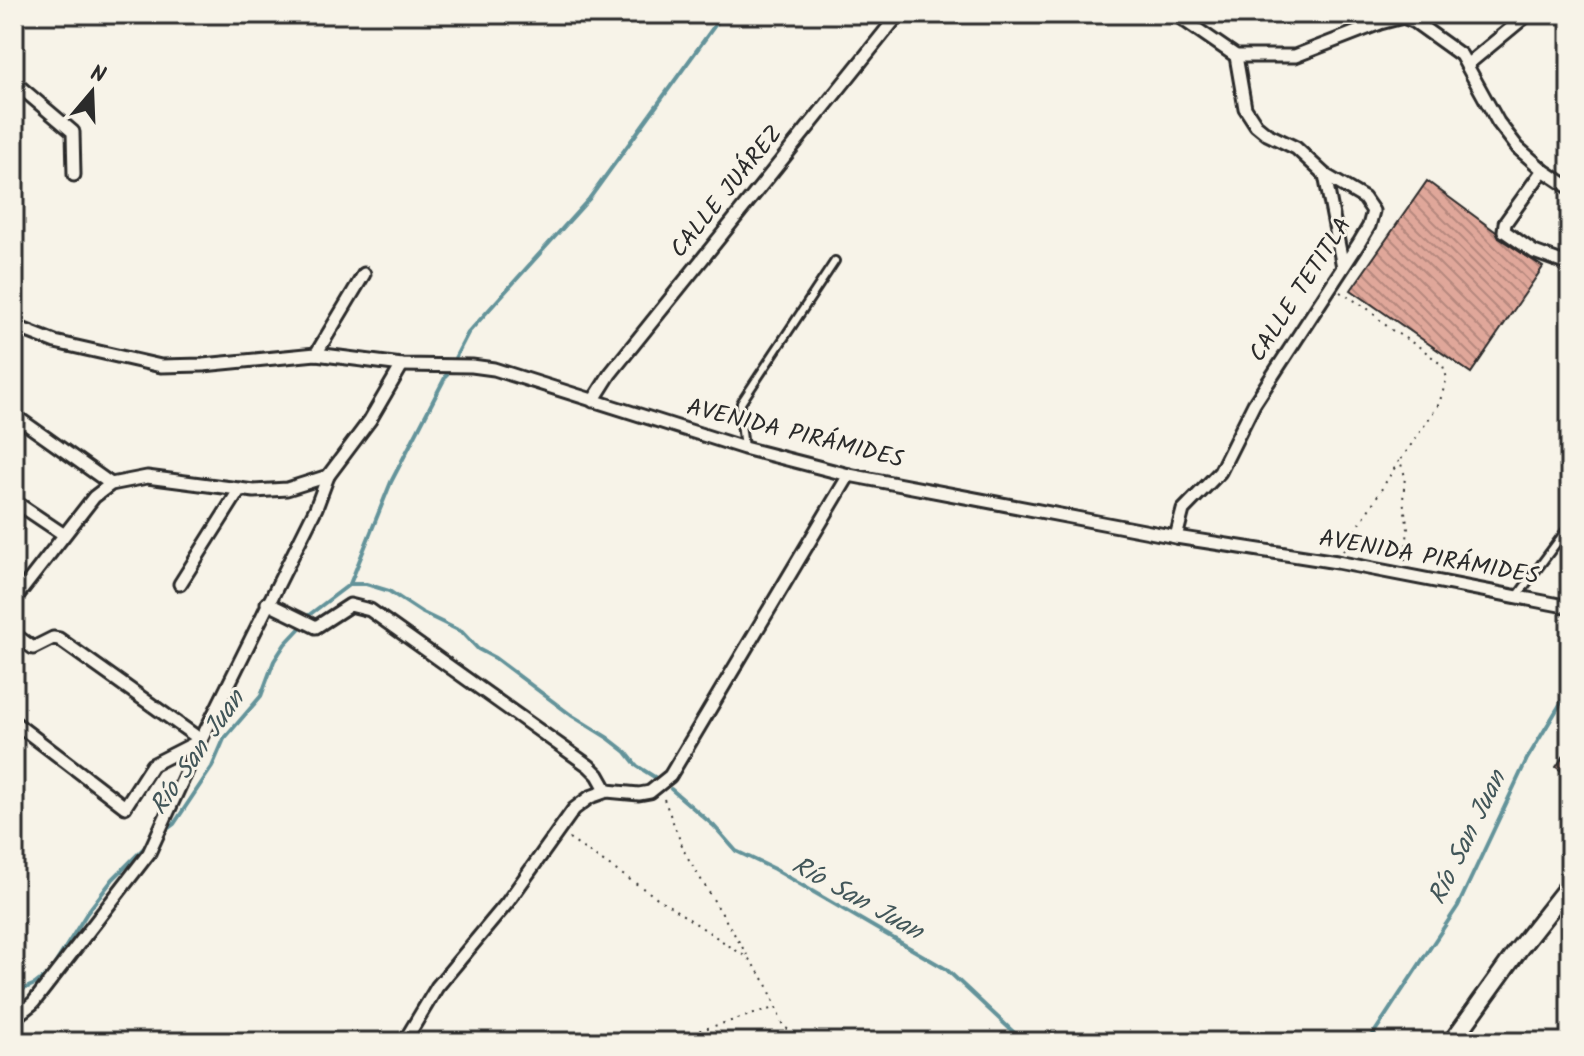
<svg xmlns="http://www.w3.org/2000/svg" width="1584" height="1056" font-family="Kalam,sans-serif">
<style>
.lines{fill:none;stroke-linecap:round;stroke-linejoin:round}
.stream{stroke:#63939a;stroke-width:4}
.building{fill:url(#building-back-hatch);stroke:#2b2b2b;stroke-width:2}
.service-casing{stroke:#2b2b2b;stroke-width:12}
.minor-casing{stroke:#2b2b2b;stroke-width:17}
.secondary-casing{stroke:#2b2b2b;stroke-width:22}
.path{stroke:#2b2b2b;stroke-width:2;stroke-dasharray:2 6;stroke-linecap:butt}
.service{stroke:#f7f3e8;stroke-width:6}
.minor{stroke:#f7f3e8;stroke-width:11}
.secondary{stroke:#f7f3e8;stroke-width:16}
.labels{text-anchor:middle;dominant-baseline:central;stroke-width:6;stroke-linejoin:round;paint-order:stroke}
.street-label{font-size:24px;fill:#2b2b2b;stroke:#f7f3e8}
.water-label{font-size:26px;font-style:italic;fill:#425659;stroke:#f7f3e8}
</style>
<defs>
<pattern id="building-back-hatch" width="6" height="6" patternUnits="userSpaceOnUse" patternTransform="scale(2)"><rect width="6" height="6" fill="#e0a79a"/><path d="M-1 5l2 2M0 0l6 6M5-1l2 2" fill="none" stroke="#b6887e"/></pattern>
</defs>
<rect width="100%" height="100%" fill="#f7f3e8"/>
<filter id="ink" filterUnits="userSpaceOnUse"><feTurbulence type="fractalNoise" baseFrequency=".0125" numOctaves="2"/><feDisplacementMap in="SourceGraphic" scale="16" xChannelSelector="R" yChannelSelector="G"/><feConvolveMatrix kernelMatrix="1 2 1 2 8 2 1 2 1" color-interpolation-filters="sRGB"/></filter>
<g filter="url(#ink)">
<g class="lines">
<!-- stream -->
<g class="stream">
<path d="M453,362L468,333L589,199L723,14"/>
<path d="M350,584L391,482L449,370"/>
<path d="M305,618L350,584H366L389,591L421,612L462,632L478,649L495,658L571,715L608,738L626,752L637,766L656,778"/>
<path d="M671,789L714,826L736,851L774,869L946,969L1024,1042"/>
<path d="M162,833L174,824L212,767L224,739L261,696L274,661L285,644L301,627"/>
<path d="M14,993L35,984L50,972L87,913L113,879L149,843"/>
<path d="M1368,1042L1458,906L1527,759L1570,688"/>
</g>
</g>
<!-- building -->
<g class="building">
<path d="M1427,181L1496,232L1499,238L1543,267L1471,373L1351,290Z"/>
<path d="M1570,747V777L1556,767Z"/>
</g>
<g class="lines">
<!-- service casing -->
<g class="service-casing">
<g id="service">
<path d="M744,448L740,415L741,403L835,261"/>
<path d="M1518,595L1570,525"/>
</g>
</g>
<!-- minor casing -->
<g class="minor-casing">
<g id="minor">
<path d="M1175,14L1236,56H1295L1380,23L1403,17L1415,22L1461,55L1498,122L1518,148L1543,170L1570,188"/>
<path d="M1468,64L1526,16"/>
<path d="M14,82L73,132L74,175"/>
<path d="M1543,170L1505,223L1504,231L1534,252L1570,265"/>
<path d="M1325,175L1343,267"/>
<path d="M14,326L55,342L161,366L203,365L316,354L402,365L472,366L494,369L744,448L849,475L1176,537L1337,562L1570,607"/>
<path d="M316,354L364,274"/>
<path d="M593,401L610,374L899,14"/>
<path d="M18,418L111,484"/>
<path d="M14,501L63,534"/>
<path d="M1176,537L1183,510L1220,472L1254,404L1359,243L1369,226L1373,211L1364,198L1325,175L1296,148L1267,134L1256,125L1245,108L1236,56"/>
<path d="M180,584L240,489"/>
<path d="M14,600L94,497L111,484L147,477L254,491L287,489L328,476L370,420L402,365"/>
<path d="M267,603L316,627L350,605L370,610L589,766L598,775L607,791"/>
<path d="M14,634L33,648L53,638L59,639L201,740"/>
<path d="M14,722L125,807L152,765L201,740"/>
<path d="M14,1018L33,1003L149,853L201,740L316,508L328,476"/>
<path d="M404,1042L437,987L507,903L574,809L590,797L607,791L639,794L650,792L670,776L849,475"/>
</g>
</g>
<!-- secondary casing -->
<g class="secondary-casing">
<path id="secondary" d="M1452,1042L1518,950L1570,884"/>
</g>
<!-- path -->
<g class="path">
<path d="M1340,292L1367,308L1390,329L1421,348L1443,366L1447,378L1439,404L1400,461L1405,476L1403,500L1408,529L1405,561"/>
<path d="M1343,551L1399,461"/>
<path d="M664,799L685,853L747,955"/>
<path d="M569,839L749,959L767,984L783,1026L807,1042"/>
<path d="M661,1042L774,1008"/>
</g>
<!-- service -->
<use href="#service" class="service"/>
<!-- minor -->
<use href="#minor" class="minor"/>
<!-- secondary -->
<use href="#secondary" class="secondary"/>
</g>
</g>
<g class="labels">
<!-- street labels -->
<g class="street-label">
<text transform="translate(727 192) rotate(-51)">CALLE JUÁREZ</text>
<text transform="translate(1301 290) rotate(-57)">CALLE TETITLA</text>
<text transform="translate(795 434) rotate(14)">AVENIDA PIRÁMIDES</text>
<text transform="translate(1429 558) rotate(10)">AVENIDA PIRÁMIDES</text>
</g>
<!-- water labels -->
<g class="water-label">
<text transform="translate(198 753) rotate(-55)">Río San Juan</text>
<text transform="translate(1468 838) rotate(-64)">Río San Juan</text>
<text transform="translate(857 899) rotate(29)">Río San Juan</text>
</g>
</g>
<!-- margin -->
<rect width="1584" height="1056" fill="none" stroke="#f7f3e8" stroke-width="48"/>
<rect x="24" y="24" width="1536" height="1008" fill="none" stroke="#2b2b2b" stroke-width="3" filter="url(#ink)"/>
<!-- north arrow -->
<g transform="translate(92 92) rotate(19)" stroke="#f7f3e8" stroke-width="6" paint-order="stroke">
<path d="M0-6L14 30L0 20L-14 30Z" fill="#2b2b2b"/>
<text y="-12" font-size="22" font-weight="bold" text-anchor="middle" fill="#2b2b2b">N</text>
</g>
</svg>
